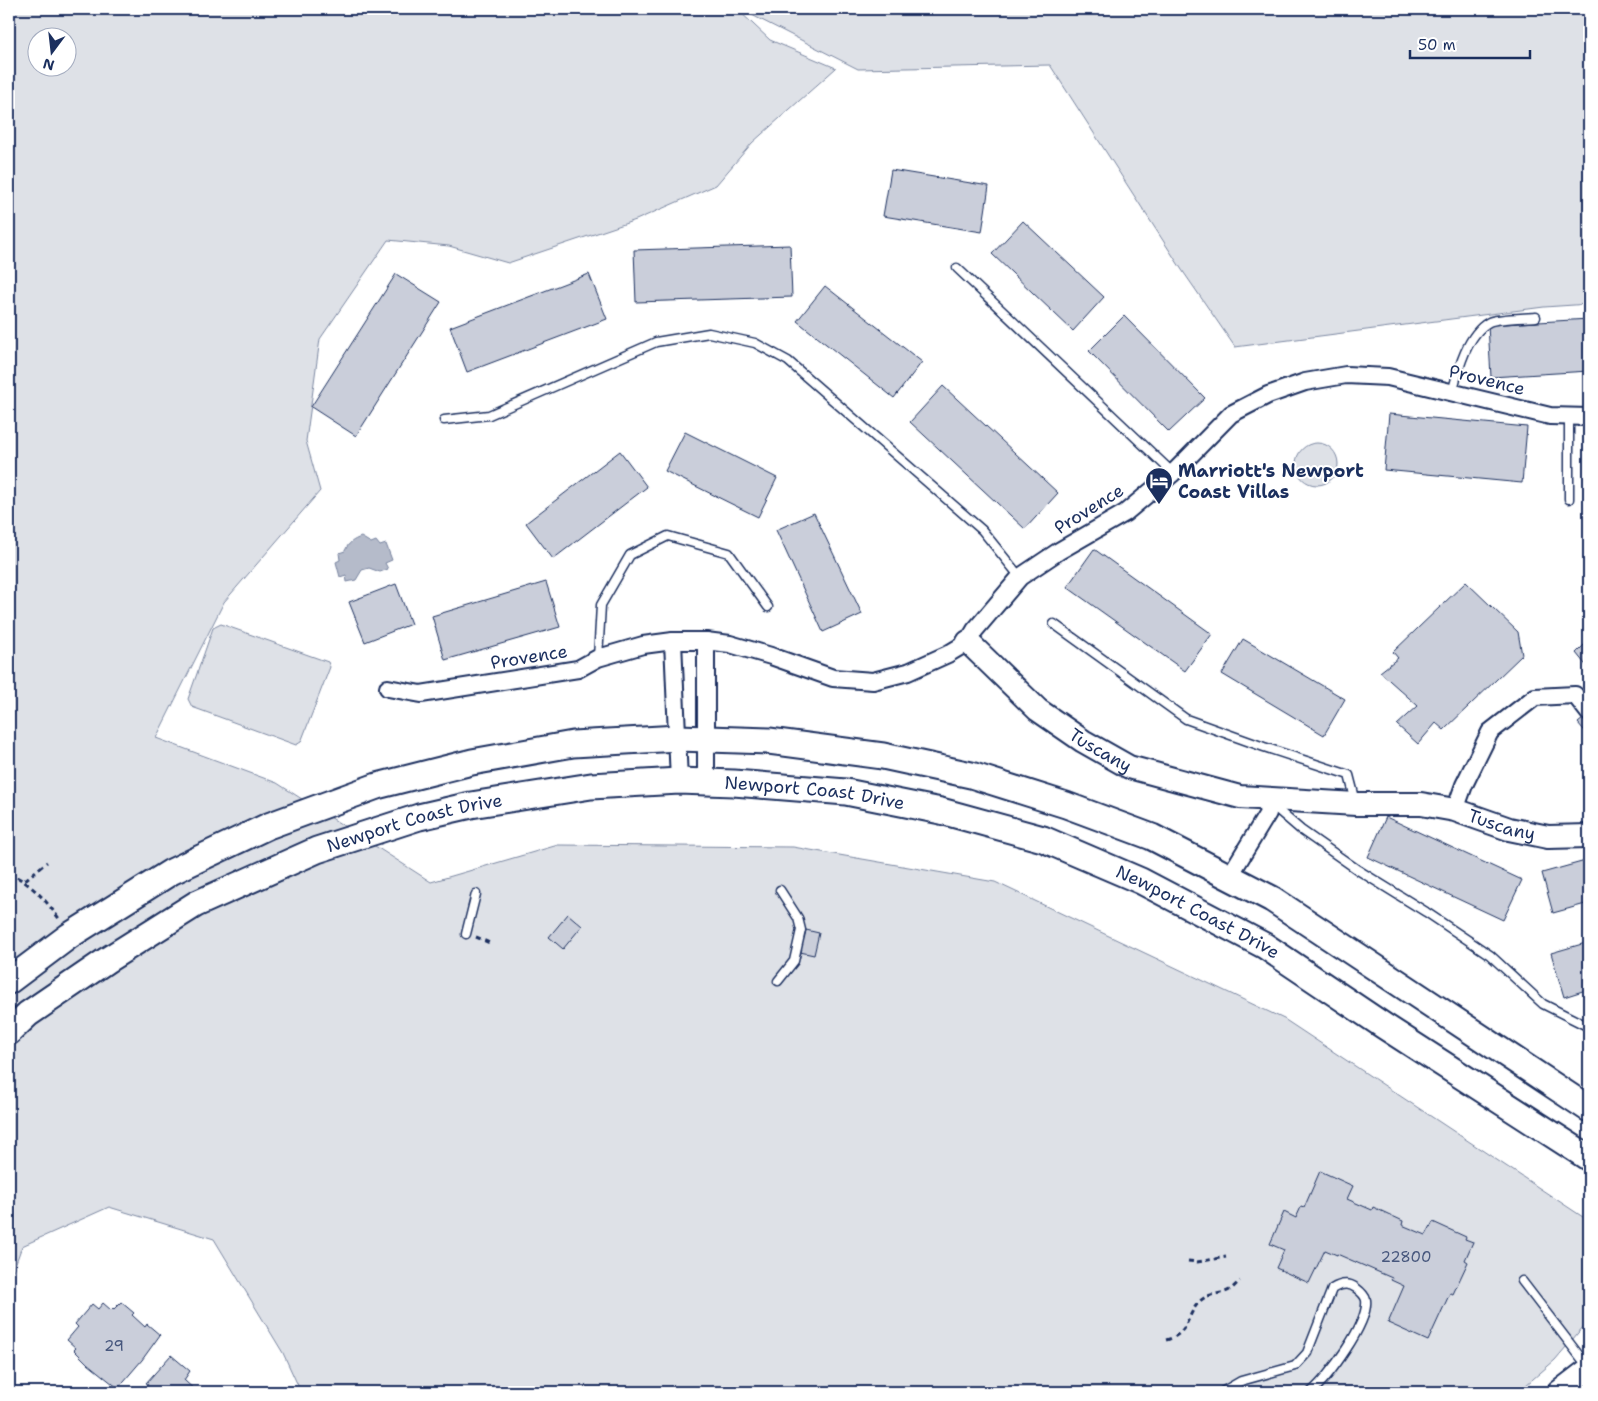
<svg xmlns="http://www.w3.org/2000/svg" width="1598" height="1401" font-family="'Shantell Sans',sans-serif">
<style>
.green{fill:#dee1e7;stroke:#7c88a2;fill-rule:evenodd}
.water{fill:#b5bbca;stroke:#77839f}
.building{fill:#caceda;stroke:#1b2f5e}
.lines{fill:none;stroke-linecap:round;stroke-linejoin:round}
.lane-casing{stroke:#1b2f5e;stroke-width:11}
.street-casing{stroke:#1b2f5e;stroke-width:20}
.secondary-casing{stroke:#1b2f5e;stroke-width:26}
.primary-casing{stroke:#1b2f5e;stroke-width:29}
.path{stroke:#1b2f5e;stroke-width:3;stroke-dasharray:5 4;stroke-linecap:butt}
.lane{stroke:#fff;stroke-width:8}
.street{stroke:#fff;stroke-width:16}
.secondary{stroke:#fff;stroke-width:22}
.primary{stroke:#fff;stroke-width:25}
.labels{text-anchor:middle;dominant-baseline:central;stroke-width:4;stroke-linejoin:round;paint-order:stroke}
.number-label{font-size:15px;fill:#47577d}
.street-label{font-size:18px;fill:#1b2f5e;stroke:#fff}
.poi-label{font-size:18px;font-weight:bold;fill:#1b2f5e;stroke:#fff;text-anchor:start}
</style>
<rect width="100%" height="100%" fill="#fff"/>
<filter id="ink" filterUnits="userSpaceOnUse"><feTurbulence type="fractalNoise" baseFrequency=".02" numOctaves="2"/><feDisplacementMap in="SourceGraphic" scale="10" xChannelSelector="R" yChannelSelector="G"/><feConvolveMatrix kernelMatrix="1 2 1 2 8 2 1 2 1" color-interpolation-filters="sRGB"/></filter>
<g filter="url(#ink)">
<!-- green -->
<g class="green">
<path d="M9,9H737L770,40L836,68L752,143L716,185L636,220L508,263L449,246L388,240L320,339L306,441L320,491L224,602L156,738L277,783L431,882L558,845L793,847L995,882L1284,1019L1589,1221V1320L1555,1360L1518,1392H301L283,1353L214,1239L109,1207L22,1246L9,1282ZM38,38H68V68H38Z"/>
<path d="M740,9H1589V304L1544,307L1235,347L1182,270L1050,65L858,69Z"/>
<circle cx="1317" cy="464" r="21"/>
<path d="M221,624L328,662L330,667L301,742L296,745L192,707L188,699L213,628Z"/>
</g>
<!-- water -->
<path class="water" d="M361,537L371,543L376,541L380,546L386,544L392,560L385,563L388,569L380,572L369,568L362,570L356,580L347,582L346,575L340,577L336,562L340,560L339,553L345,551C348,543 353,540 361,537Z"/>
<!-- building -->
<g class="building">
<path d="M891,170L989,186L982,232L883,216Z"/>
<path d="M1023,221L1104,297L1073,331L992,254Z"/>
<path d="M790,245L792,297L636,302L634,250Z"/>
<path d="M396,274L441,302L356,436L311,407Z"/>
<path d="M589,274L607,319L467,372L450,327Z"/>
<path d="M825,286L922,362L894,398L797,321Z"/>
<path d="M1124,316L1205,398L1169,432L1089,351Z"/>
<path d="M1589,319V371L1491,377L1488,325Z"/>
<path d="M943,386L1058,493L1025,529L910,422Z"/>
<path d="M1389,414L1527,427L1522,483L1384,470Z"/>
<path d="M685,432L777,478L758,517L665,471Z"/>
<path d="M620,451L647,487L553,559L526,523Z"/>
<path d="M814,513L862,614L823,632L776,530Z"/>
<path d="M1094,549L1212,634L1185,671L1067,587Z"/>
<path d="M546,582L560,627L445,660L432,616Z"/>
<path d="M1466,582L1518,632L1522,655L1444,730L1436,723L1418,744L1397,725L1418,706L1380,672L1398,658L1393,652Z"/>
<path d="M396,584L411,624L365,642L349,602Z"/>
<path d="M1243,639L1345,699L1324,735L1222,674Z"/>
<path d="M1589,640V669L1576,653Z"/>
<path d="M1589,714V736L1578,723Z"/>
<path d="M1386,817L1522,880L1503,920L1368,857Z"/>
<path d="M1589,860V903L1553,913L1542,873Z"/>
<path d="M568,914L582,926L563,949L549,937Z"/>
<path d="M806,930L819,933L814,955L800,952Z"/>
<path d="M1589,942V989L1564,997L1551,953Z"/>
<path d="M1320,1171L1353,1186L1347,1199L1372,1210L1373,1207L1403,1221L1402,1225L1426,1235L1433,1222L1466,1237L1465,1239L1473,1242L1465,1260L1468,1262L1453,1294L1450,1293L1428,1341L1388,1323L1404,1286L1391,1280L1392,1278L1337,1254V1255L1325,1250L1309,1283L1276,1268L1284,1250L1270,1244L1284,1212L1296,1218L1301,1207L1304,1208Z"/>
<path d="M121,1302L134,1313L132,1315L145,1327L147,1324L160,1335L142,1360L118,1388L88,1364L74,1350L76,1348L67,1340L78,1327L75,1324L92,1304L98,1309L103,1303L111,1310L113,1308L114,1309Z"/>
<path d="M171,1355L190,1371L184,1380L197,1392H137L141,1389L143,1391L148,1384L146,1383Z"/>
</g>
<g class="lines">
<!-- lane casing -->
<g class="lane-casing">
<g id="lane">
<path d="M957,268L1173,473"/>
<path d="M1452,393C1458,370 1467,334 1489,322C1496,318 1526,318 1536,317"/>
<path d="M1569,417V499"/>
<path d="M444,420L489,415L656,342L709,333L755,343L788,361L982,530L1020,577"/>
<path d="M1054,624L1186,719L1264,747L1349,775L1356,802"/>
<path d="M598,658L601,605L630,555L668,536L729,553L768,607"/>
<path d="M1272,805L1301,830L1358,870L1426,912L1490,955L1543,1004L1585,1025L1589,1024"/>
<path d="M466,934L476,894"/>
<path d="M778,981L794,961L801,930L798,918L780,890"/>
<path d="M1522,1281L1588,1367"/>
<path d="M1222,1392L1241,1381L1295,1366L1307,1353L1332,1289C1340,1284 1348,1282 1356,1288C1360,1291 1365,1295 1366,1300C1369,1323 1328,1378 1311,1392"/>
</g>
</g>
<!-- street casing -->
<g class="street-casing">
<g id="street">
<path d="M673,641L679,781"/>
<path d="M706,641V782"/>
<path d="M388,688L421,694L578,669L598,658L643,645L673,641H706L730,644L771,656L833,678L873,681L908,672L948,654L968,642L975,630L1020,577L1059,551L1125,513L1173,473L1231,414L1268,395L1305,382L1346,375L1388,377L1550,416L1589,417"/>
<path d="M1455,810L1464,785L1490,732L1535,697L1575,695L1589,713"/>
<path d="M1229,877L1268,813L1265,799"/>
</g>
</g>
<!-- secondary casing -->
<g class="secondary-casing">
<g id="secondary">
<path id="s1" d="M968,642L1038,710L1083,741L1129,767L1240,797L1356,804H1421L1455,810L1509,829L1548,837L1589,836"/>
<path d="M1559,1392L1589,1369"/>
</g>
</g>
<!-- primary casing -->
<g class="primary-casing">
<g id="primary">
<path d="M9,981L69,936L171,872L268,826L377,786L472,762L573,744L678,738L769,741L883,756L971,775L1066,805L1152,837L1272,899L1589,1109"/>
<path id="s2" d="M9,1032L28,1014L107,960L196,904L317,850L419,817L471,805L591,786L679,781L734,783L846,792L941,811L1043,839L1141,881L1265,946L1384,1026L1589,1158"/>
</g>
</g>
<!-- path -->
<g class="path">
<path d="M9,873C32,884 45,899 60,920"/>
<path d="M25,880L47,862"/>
<path d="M476,937L490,943"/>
<path d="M1188,1261L1197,1262L1226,1257"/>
<path d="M1166,1340C1189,1334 1186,1316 1199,1302C1210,1291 1221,1296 1231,1289C1234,1287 1237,1283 1240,1281"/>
</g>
<!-- lane -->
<use href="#lane" class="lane"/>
<!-- street -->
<use href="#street" class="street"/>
<!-- secondary -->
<use href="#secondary" class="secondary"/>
<!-- primary -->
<use href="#primary" class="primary"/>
</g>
</g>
<!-- icons -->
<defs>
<g id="hotel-pin" transform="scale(1.4375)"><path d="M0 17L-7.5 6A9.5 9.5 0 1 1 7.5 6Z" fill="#1b2f5e" stroke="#fff"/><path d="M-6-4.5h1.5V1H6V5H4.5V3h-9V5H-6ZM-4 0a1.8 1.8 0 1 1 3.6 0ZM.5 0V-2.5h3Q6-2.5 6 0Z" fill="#fff"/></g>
</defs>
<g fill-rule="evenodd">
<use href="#hotel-pin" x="1159" y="481"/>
</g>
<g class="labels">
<!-- number labels -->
<g class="number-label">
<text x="1406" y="1257">22800</text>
<text x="114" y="1346">29</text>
</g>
<!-- street labels -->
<g class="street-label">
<text transform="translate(1487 380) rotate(14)">Provence</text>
<text transform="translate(1089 509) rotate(-32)">Provence</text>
<text transform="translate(529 657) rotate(-9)">Provence</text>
<text stroke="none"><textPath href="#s1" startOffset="172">Tuscany</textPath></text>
<text stroke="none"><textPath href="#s2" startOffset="866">Newport Coast Drive</textPath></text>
<text stroke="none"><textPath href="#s2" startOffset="461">Newport Coast Drive</textPath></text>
<text stroke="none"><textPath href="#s1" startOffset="585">Tuscany</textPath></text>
<text stroke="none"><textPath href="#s2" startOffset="1271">Newport Coast Drive</textPath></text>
</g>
<!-- poi labels -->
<g class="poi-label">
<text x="1178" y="471">Marriott's Newport<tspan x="1178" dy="21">Coast Villas</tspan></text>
</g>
</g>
<!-- margin -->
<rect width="1598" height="1401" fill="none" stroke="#fff" stroke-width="30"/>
<rect x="15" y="15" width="1568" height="1371" fill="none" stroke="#1b2f5e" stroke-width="2" filter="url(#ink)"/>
<!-- north arrow -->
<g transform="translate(52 52) rotate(195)"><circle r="24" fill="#ffffff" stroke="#a4acbf"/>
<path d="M0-4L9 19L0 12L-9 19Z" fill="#1b2f5e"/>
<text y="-8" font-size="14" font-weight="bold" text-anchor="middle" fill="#1b2f5e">N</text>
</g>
<!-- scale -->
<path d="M1410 50v8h120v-8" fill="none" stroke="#1b2f5e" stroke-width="2.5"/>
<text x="1418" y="50" font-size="15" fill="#1b2f5e" stroke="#ffffff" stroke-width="4" paint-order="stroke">50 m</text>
</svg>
